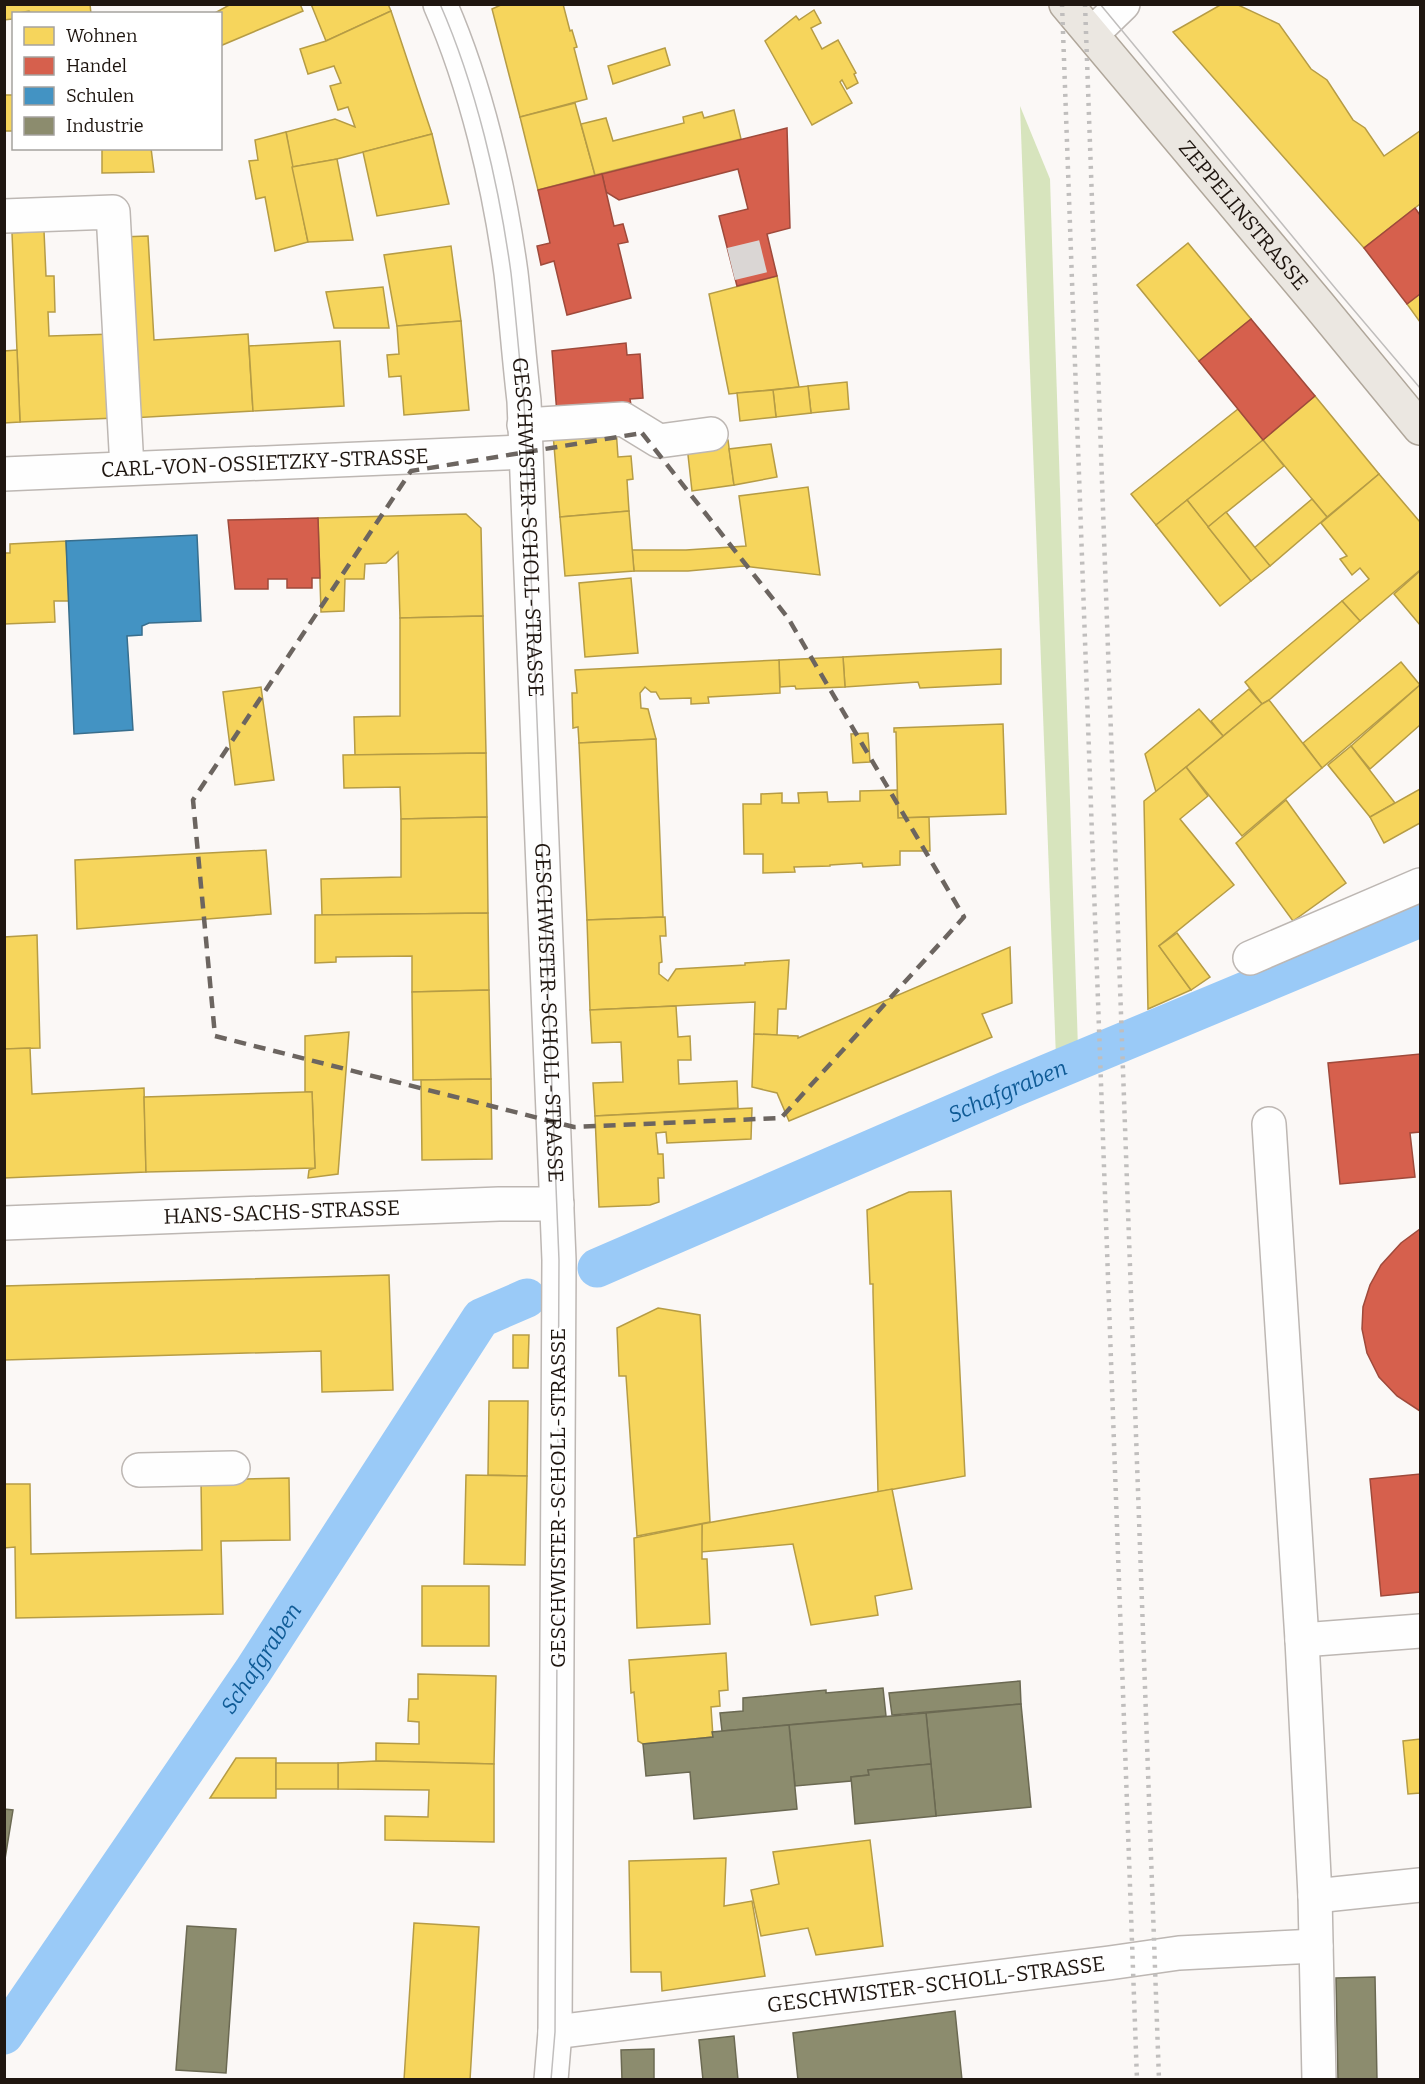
<svg xmlns="http://www.w3.org/2000/svg" width="1425" height="2084" font-family="Bitter,serif">
<style>
.green{fill:#d7e4bd}
.homes{fill:#f6d55c;stroke:#b69c45;stroke-width:1.5}
.shops{fill:#d6604d;stroke:#9f4a3b;stroke-width:1.5}
.schools{fill:#4393c3;stroke:#386e8d;stroke-width:1.5}
.industry{fill:#8c8c6e;stroke:#6b6952;stroke-width:1.5}
.lines{fill:none;stroke-linecap:round;stroke-linejoin:round}
.canal{stroke:#9acaf7;stroke-width:39}
.minor-tunnel{stroke:#dad6d4;stroke-width:33;stroke-dasharray:33 16;stroke-linecap:butt}
.minor-casing{stroke:#bdb7b3;stroke-width:36}
.major-casing{stroke:#b0a79b;stroke-width:36}
.minor{stroke:#fefefe;stroke-width:33}
.major{stroke:#ebe7e1;stroke-width:33}
.tram{stroke:#c0bebd;stroke-width:1.5}
.rail{stroke:#c0bebd;stroke-width:4.5;stroke-dasharray:3 6;stroke-linecap:butt}
.marked{fill:none;stroke:#6c6560;stroke-width:4.5;stroke-dasharray:12 8;stroke-linejoin:round}
.labels{text-anchor:middle;dominant-baseline:central;stroke-width:6;stroke-linejoin:round;paint-order:stroke}
.street-label{font-size:21px;fill:#1f1610;stroke:#fff}
.water-label{font-size:22px;font-style:italic;fill:#0f5b96;stroke:#fff}
</style>
<rect width="100%" height="100%" fill="#fbf8f6"/>
<!-- green -->
<path class="green" d="M1020,106L1050,179L1078,1049L1056,1058Z"/>
<!-- homes -->
<g class="homes">
<path d="M4,4H90L91,14H31L29,11L14,14L12,19L4,20Z"/>
<path d="M231,4H300L303,11L220,46V14H213Z"/>
<path d="M311,4H388L391,11L326,41Z"/>
<path d="M503,4H563L570,31L572,30L577,47L574,48L587,99L520,117L492,9Z"/>
<path d="M1222,4H1236L1279,24L1311,69L1327,80L1353,120L1365,128L1384,156L1420,131V204L1364,248L1173,32Z"/>
<path d="M814,10L821,23L811,28L822,49L838,40L856,73L854,74L858,83L847,89L842,80L840,82L852,103L812,125L765,41L796,16L799,20Z"/>
<path d="M391,11L432,134L337,159L292,167L286,132L335,119L355,127L348,107L338,110L330,86L341,83L334,66L308,74L300,49L326,41Z"/>
<path d="M665,48L670,65L613,84L608,66Z"/>
<rect x="4" y="95" width="10" height="36"/>
<path d="M575,103L595,175L538,190L520,117Z"/>
<path d="M734,110L741,139L595,175L581,124L606,118L613,141L684,123L683,117L702,112L704,118Z"/>
<path d="M286,132L308,242L275,251L265,197L256,199L249,161L258,160L255,140Z"/>
<path d="M432,134L449,204L377,216L363,152Z"/>
<path d="M102,148H151L154,172L102,173Z"/>
<path d="M337,159L353,240L308,242L292,167Z"/>
<path d="M44,231L46,276H54L55,312H48L49,336L113,334L116,418L20,422L12,233Z"/>
<path d="M148,236L154,340L248,334L253,411L131,418L120,237Z"/>
<path d="M1188,243L1251,319L1199,361L1137,285Z"/>
<path d="M451,246L461,321L397,326L384,255Z"/>
<path d="M777,276L799,387L729,394L709,294Z"/>
<path d="M383,287L389,328H334L326,292Z"/>
<path d="M1420,294V322L1407,304Z"/>
<path d="M461,321L469,410L404,415L401,376L389,377L387,355L399,354L397,326Z"/>
<path d="M340,341L344,406L253,411L249,346Z"/>
<path d="M17,350L20,422L4,423V351Z"/>
<path d="M847,382L849,409L811,413L808,386Z"/>
<path d="M808,386L811,413L776,417L773,390Z"/>
<path d="M773,390L776,417L740,421L737,393Z"/>
<path d="M1315,396L1379,474L1327,517L1263,440Z"/>
<path d="M1238,409L1263,440L1156,525L1131,494Z"/>
<path d="M616,429L618,457L631,456L633,479L627,480L629,511L560,517L553,434Z"/>
<path d="M728,440L734,485L692,491L687,446Z"/>
<path d="M1263,440L1284,466L1208,527L1187,500Z"/>
<path d="M771,444L777,477L734,485L729,449Z"/>
<path d="M1379,474L1420,522V570L1360,621L1342,601L1369,579L1360,568L1352,575L1340,559L1347,556L1321,523Z"/>
<path d="M808,487L820,575L743,566L688,571H634L632,550H686L746,546L739,496Z"/>
<path d="M1312,499L1327,517L1270,566L1254,548Z"/>
<path d="M1187,500L1251,581L1220,606L1156,525Z"/>
<path d="M629,511L634,571L565,576L560,517Z"/>
<path d="M1226,512L1270,566L1251,581L1208,527Z"/>
<path d="M466,514L481,528L483,616L400,618L398,552L386,563L365,564L364,579H345L344,611L321,612L318,518Z"/>
<path d="M66,541L69,601H54L55,622L4,624V553H10V544Z"/>
<path d="M1420,571V625L1394,594Z"/>
<path d="M631,578L638,653L585,657L579,583Z"/>
<path d="M1342,601L1360,621L1269,700L1262,704L1245,682Z"/>
<path d="M483,616L486,753L355,755L354,717L400,716V618Z"/>
<path d="M1001,649V684L920,688L918,682L845,687L843,657Z"/>
<path d="M843,657L845,687L796,689L795,686L780,687L779,660Z"/>
<path d="M779,660L780,693L708,697L709,703L691,704V698L660,699L656,692H651L645,687L640,693L641,708L648,709L656,739L579,743L578,727L573,728L572,693H577L575,670Z"/>
<path d="M1401,662L1420,685L1322,768L1303,743Z"/>
<path d="M1420,685V725L1370,769L1351,746Z"/>
<path d="M261,687L274,780L235,785L223,692Z"/>
<path d="M1249,689L1262,704L1223,736L1211,721Z"/>
<path d="M1269,700L1322,768L1242,836L1186,767L1262,704Z"/>
<path d="M1199,709L1223,736L1156,792L1145,754Z"/>
<path d="M1003,724L1006,814L898,818L896,732H894V728Z"/>
<path d="M868,733L870,762L853,763L851,734Z"/>
<path d="M656,739L663,917L587,920L579,743Z"/>
<path d="M1351,746L1395,803L1370,817L1328,765Z"/>
<path d="M486,753L487,817L401,819L400,787L344,788L343,755Z"/>
<path d="M1186,767L1208,796L1180,819L1234,885L1159,946L1191,990L1148,1009L1144,801Z"/>
<path d="M1420,789V823L1384,843L1370,817Z"/>
<path d="M897,790L898,818L929,817L930,851H900V865L863,867L862,863L830,865V866L794,867L795,872L763,873V854H744L743,804H761V794L782,793V803H799L798,793L827,792L828,802L860,801V791Z"/>
<path d="M1286,800L1346,883L1293,921L1236,843Z"/>
<path d="M487,817L488,913L322,915L321,879L401,877V819Z"/>
<path d="M266,850L271,914L77,929L75,860Z"/>
<path d="M488,913L489,990L412,992V956L336,957V962L315,963V915Z"/>
<path d="M665,917L666,936H660L662,962L659,963V974L668,981L676,969L745,965V963L789,960L786,1009H778L777,1035L754,1034L755,1002L590,1010L587,920Z"/>
<path d="M1177,933L1210,977L1191,990L1159,946Z"/>
<path d="M37,935L40,1048L4,1049V937Z"/>
<path d="M1010,947L1012,1003L982,1014L992,1037L789,1121L777,1093L752,1087L754,1034L798,1036V1038Z"/>
<path d="M489,990L491,1079L413,1080L412,992Z"/>
<path d="M676,1006L678,1037L690,1036L691,1060H678L679,1084L737,1081L738,1108L595,1116L593,1083L623,1082L621,1042L592,1043L590,1010Z"/>
<path d="M349,1032L338,1174L308,1178L309,1170L315,1168L312,1092H305V1036Z"/>
<path d="M30,1048L32,1094L144,1088L146,1172L4,1178V1049Z"/>
<path d="M491,1079L492,1159L422,1160L421,1080Z"/>
<path d="M305,1092H312L315,1168L146,1172L144,1097Z"/>
<path d="M752,1108L751,1139L667,1143L666,1132L656,1133L658,1154H663L664,1178H658L659,1202L650,1205L599,1207L595,1116Z"/>
<path d="M951,1191L965,1476L878,1492L873,1292V1284H870L867,1210L909,1192Z"/>
<path d="M389,1275L393,1390L322,1392L321,1351L4,1360V1286Z"/>
<path d="M658,1308L700,1315L710,1522L637,1536L626,1376H619L617,1328Z"/>
<path d="M513,1335H529L528,1368H513Z"/>
<path d="M489,1401H528L527,1476L488,1475Z"/>
<path d="M466,1475L527,1476L525,1565L464,1564Z"/>
<path d="M289,1478L290,1540L221,1541L223,1614L16,1618L15,1547L4,1548V1484H30L31,1554L202,1550L201,1480Z"/>
<path d="M892,1489L912,1589L875,1596L878,1615L811,1625L793,1544L701,1552L702,1524Z"/>
<path d="M702,1524V1559H707L710,1624L637,1628L634,1538Z"/>
<rect x="422" y="1586" width="67" height="60"/>
<path d="M726,1653L728,1690L719,1691L720,1706L711,1707L713,1737L643,1744L638,1741L634,1692L631,1693L629,1660Z"/>
<path d="M418,1674L496,1676L494,1764L376,1761V1743L419,1744V1722L408,1721L409,1699H418Z"/>
<path d="M1420,1739V1793L1408,1794L1403,1741Z"/>
<path d="M236,1758H276V1798H210Z"/>
<path d="M376,1761L494,1764V1842L385,1840V1816L428,1817L429,1790L338,1789V1763Z"/>
<rect x="276" y="1763" width="62" height="26"/>
<path d="M870,1840L883,1946L816,1955L808,1928L761,1936L751,1890L779,1884L773,1852Z"/>
<path d="M726,1858L724,1906L752,1901L765,1976L662,1991L661,1972H631L629,1861Z"/>
<path d="M414,1923L479,1927L470,2080H404Z"/>
</g>
<!-- shops -->
<g class="shops">
<path d="M787,128L790,228L767,234L777,276L737,286L719,216L748,209L738,169L619,200L606,192L602,174Z"/>
<path d="M602,174L614,226L623,224L628,242L618,244L631,298L567,315L554,261L541,265L537,246L550,243L538,190Z"/>
<path d="M1415,208L1420,215V294L1407,304L1364,248Z"/>
<path d="M1251,319L1315,396L1263,440L1199,361Z"/>
<path d="M626,343L627,355L640,354L643,398L630,399L631,405L557,414L552,351Z"/>
<path d="M318,518L320,578H312V588H287V579H268V589H235L228,520Z"/>
<path d="M1420,1054V1132L1410,1133L1415,1177L1340,1184L1328,1063Z"/>
<path d="M1420,1229V1411L1397,1396L1379,1377L1367,1353L1362,1329L1363,1307L1370,1285L1381,1265L1401,1243Z"/>
<path d="M1420,1474V1592L1381,1596L1370,1479Z"/>
</g>
<!-- schools -->
<path class="schools" d="M197,535L201,621L149,623L142,626V635L127,636L133,730L74,734L66,541Z"/>
<!-- industry -->
<g class="industry">
<path d="M1020,1681L1021,1704L892,1715L889,1693Z"/>
<path d="M883,1688L886,1716L722,1731L720,1713L743,1711V1698L826,1690V1693Z"/>
<path d="M1021,1704L1031,1807L936,1816L926,1713Z"/>
<path d="M926,1713L931,1764L868,1770L869,1775L851,1777V1781L795,1786L789,1725Z"/>
<path d="M789,1725L797,1809L694,1819L690,1772L646,1776L643,1744L713,1737L712,1732Z"/>
<path d="M931,1764L936,1816L855,1824L851,1777L869,1775L868,1770Z"/>
<path d="M4,1809L13,1810L5,1859H4Z"/>
<path d="M187,1926L236,1929L226,2073L176,2070Z"/>
<path d="M1375,1977L1377,2080H1338L1336,1978Z"/>
<path d="M955,2011L962,2080H798L793,2033Z"/>
<path d="M734,2036L738,2080H703L699,2040Z"/>
<path d="M654,2049V2080H622L621,2050Z"/>
</g>
<g class="lines">
<!-- canal -->
<g class="canal">
<path id="s1" d="M597,1268L1008,1090L1420,918"/>
<path id="s2" d="M4,2035L253,1671L481,1318L527,1298"/>
</g>
<!-- minor-tunnel -->
<path class="minor-tunnel" d="M731,264L772,254"/>
<!-- minor casing -->
<g class="minor-casing">
<g id="minor">
<path id="s3" d="M440,4C476,86 499,185 511,273C516,316 519,358 524,401L559,1260L555,2032L551,2080"/>
<path d="M1092,34L1123,4"/>
<path d="M4,216L113,212L127,468"/>
<path d="M524,425L623,419L659,441L711,434"/>
<path id="s4" d="M4,474L525,452"/>
<path d="M1250,958L1420,885"/>
<path d="M1269,1124L1302,1640L1315,1896L1319,2080"/>
<path id="s5" d="M4,1223L499,1204H557"/>
<path d="M139,1470L233,1468"/>
<path d="M1302,1640L1420,1631"/>
<path d="M1315,1896L1420,1885"/>
<path id="s6" d="M555,2032L1109,1963L1179,1953L1316,1946"/>
</g>
</g>
<!-- major casing -->
<g class="major-casing">
<g id="major">
<path id="s7" d="M1066,4L1318,304L1420,428"/>
</g>
</g>
<!-- minor -->
<use href="#minor" class="minor"/>
<!-- major -->
<use href="#major" class="major"/>
<!-- tram -->
<g class="tram">
<path d="M440,4C476,86 499,185 511,273C516,316 519,358 524,401L559,1260L555,2032L551,2080"/>
<path d="M1100,4L1336,289L1420,388"/>
</g>
<!-- rail -->
<g class="rail">
<path d="M1062,4L1137,2080"/>
<path d="M1085,4L1159,2080"/>
</g>
</g>
<!-- marked area -->
<path class="marked" d="M642,433L788,618L964,917L781,1118L574,1127L215,1036L193,800L411,471Z"/>
<g class="labels">
<!-- street labels -->
<g class="street-label">
<text stroke="none"><textPath href="#s7" startOffset="276">ZEPPELINSTRASSE</textPath></text>
<text stroke="none"><textPath href="#s4" startOffset="261">CARL-VON-OSSIETZKY-STRASSE</textPath></text>
<text stroke="none"><textPath href="#s3" startOffset="534">GESCHWISTER-SCHOLL-STRASSE</textPath></text>
<text stroke="none"><textPath href="#s3" startOffset="1020">GESCHWISTER-SCHOLL-STRASSE</textPath></text>
<text stroke="none"><textPath href="#s5" startOffset="278">HANS-SACHS-STRASSE</textPath></text>
<text transform="translate(558 1498) rotate(-90)">GESCHWISTER-SCHOLL-STRASSE</text>
<text stroke="none"><textPath href="#s6" startOffset="384">GESCHWISTER-SCHOLL-STRASSE</textPath></text>
</g>
<!-- water labels -->
<g class="water-label">
<text stroke="none"><textPath href="#s1" startOffset="447">Schafgraben</textPath></text>
<text stroke="none"><textPath href="#s2" startOffset="456">Schafgraben</textPath></text>
</g>
</g>
<!-- border -->
<rect width="1425" height="2084" fill="none" stroke="#1f1610" stroke-width="12"/>
<!-- legend -->
<rect x="12" y="12" width="210" height="138" fill="#ffffff" stroke="#a5a29f" stroke-width="1.5"/>
<rect x="24" y="27" width="30" height="18" fill="#f6d55c" stroke="#a5a29f" stroke-width="1.5"/>
<text x="66" y="42" font-size="18" fill="#1f1610">Wohnen</text>
<rect x="24" y="57" width="30" height="18" fill="#d6604d" stroke="#a5a29f" stroke-width="1.5"/>
<text x="66" y="72" font-size="18" fill="#1f1610">Handel</text>
<rect x="24" y="87" width="30" height="18" fill="#4393c3" stroke="#a5a29f" stroke-width="1.5"/>
<text x="66" y="102" font-size="18" fill="#1f1610">Schulen</text>
<rect x="24" y="117" width="30" height="18" fill="#8c8c6e" stroke="#a5a29f" stroke-width="1.5"/>
<text x="66" y="132" font-size="18" fill="#1f1610">Industrie</text>
</svg>
